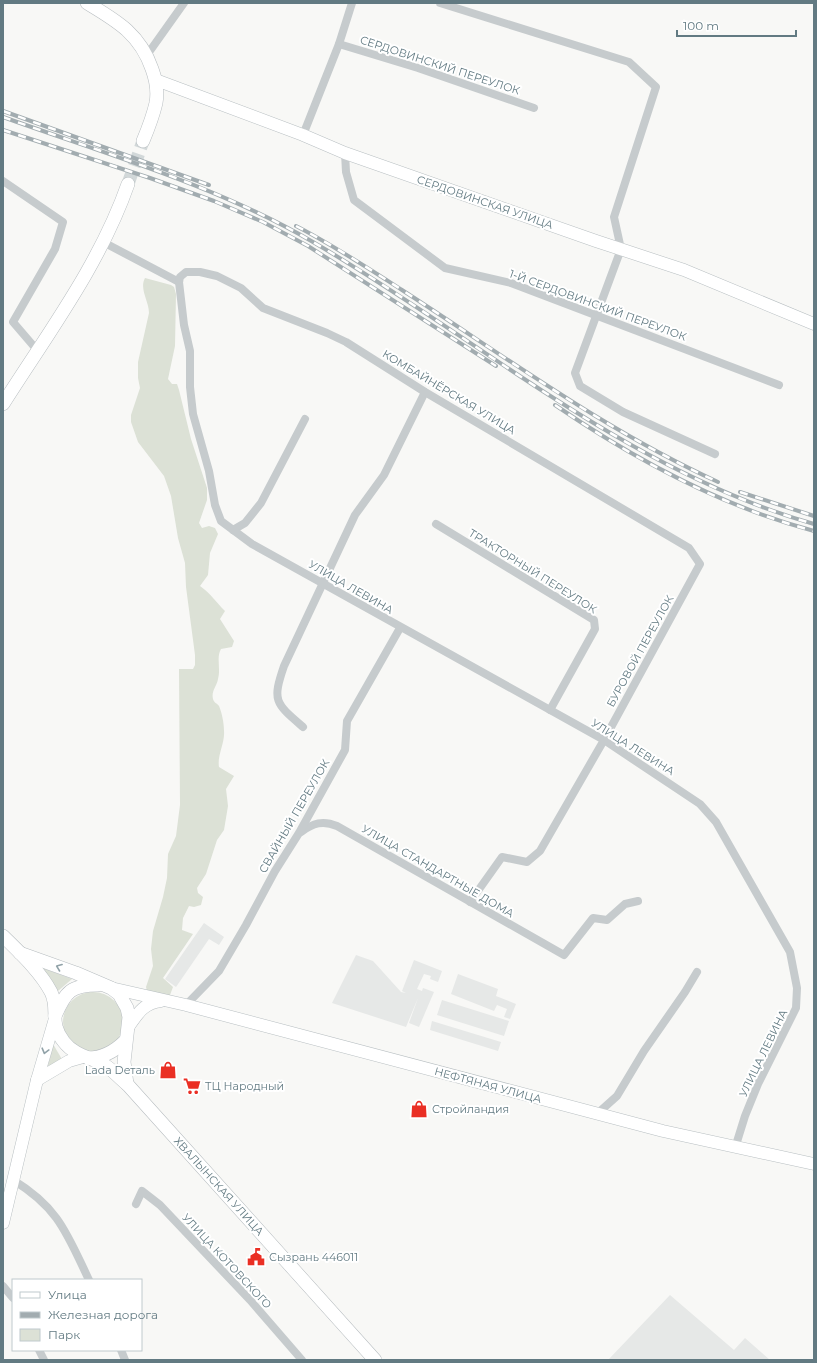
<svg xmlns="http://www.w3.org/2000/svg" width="817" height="1363" font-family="Montserrat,sans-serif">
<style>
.built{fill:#e6e8e7}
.green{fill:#dce1d6}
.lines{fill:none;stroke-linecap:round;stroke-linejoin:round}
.primary-tunnel{stroke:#d2d8d9;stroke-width:13;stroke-dasharray:13 6;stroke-linecap:butt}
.secondary-casing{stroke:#b8bfc2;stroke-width:13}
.primary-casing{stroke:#b7bdc0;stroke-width:14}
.street{stroke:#c6cbcd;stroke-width:8}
.secondary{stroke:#fff;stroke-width:12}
.primary{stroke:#fff;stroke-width:13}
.rail-casing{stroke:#a2acb0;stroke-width:4}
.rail{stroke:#fff;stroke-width:2.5;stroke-dasharray:8;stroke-linecap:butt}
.oneway{stroke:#91a2a8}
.labels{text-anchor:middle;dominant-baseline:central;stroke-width:4;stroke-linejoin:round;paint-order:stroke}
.street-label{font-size:11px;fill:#627a82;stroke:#fff}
.poi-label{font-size:11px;fill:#627a82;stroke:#fff;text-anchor:start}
</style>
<rect width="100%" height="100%" fill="#f8f8f6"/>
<!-- built -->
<g class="built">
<path d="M204,923L224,937L219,945L209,939L176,987L165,979Z"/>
<path d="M356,955L373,961L401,992L406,993L402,991L414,960L442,971L438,982L430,979L431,976L424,974L417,989L422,991L423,988L434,992L419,1027L409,1023L418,998L406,1027L332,1003Z"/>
<path d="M458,974L498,989L496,996L516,1004L510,1019L504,1017L507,1009L497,1005L494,1011L451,994Z"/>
<path d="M442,1000L509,1021L504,1036L437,1015Z"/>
<path d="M432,1021L501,1042L498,1051L430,1030Z"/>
<path d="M670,1295L734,1350L745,1338L770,1360H608Z"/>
</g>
<!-- green -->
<g class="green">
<path d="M145,278L171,285L174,287L176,294L175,346L168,379L172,384H177L179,390L191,439L207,488V500L199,523L202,528L209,526L215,528L218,534L210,553L208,575L200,586C210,593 216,602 225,611L220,619L234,641L232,647L221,649C216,657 221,669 218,679C217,686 211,691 213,699C214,703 217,703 219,706C222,713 224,723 224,731C225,743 217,755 219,767L234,776L226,789L228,806L224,830L217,840L206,874L197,888L198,893L203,897L201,905L194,907L189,906L183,918L182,930L193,934L163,978L173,987L170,995L166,996L147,991L146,987L153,966L151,949L153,931L163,897L167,878L168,854L176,836L180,805L179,669H193L195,665V655L186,587L185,563L178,538L171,496L164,476L138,442L131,422V415L140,388L138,378V362L149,313C149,301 139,289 145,278Z"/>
<path d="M40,967L72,979L58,991Z"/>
<circle cx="93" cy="1022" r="30"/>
<path d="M53,1044L63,1061L47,1070Z"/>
</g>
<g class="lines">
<!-- primary-tunnel -->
<path class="primary-tunnel" d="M128,184L143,141"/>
<!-- secondary casing -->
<g class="secondary-casing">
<g id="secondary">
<path d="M156,80L303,135L345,153L596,241L684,270L814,324"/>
<path d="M111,988L186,1005L663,1131L814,1164"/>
<path d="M129,1026C138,1013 144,1003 161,1001"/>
<path d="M37,1080L69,1061L83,1057"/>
<path d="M3,1223L37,1080L54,1022"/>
</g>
</g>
<!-- primary casing -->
<g class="primary-casing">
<g id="primary">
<path d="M87,3C117,21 140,34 152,69C156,80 158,92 156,103C153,116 148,129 143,141"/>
<path d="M3,404C48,333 100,264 128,184"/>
<path d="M3,936C19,952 40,971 51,992C60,1010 48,1022 64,1042C74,1055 89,1057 103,1064C112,1069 119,1078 127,1084L375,1360"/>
<path d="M20,953L76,973L111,988L119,994L127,1008L129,1017L124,1062L127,1084"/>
<path d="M55,1016C66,991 71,985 98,985"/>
<path d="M88,1058C104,1058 115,1051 125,1041"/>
</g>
</g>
<!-- street -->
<g class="street">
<path d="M440,3L629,62L656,87L614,217L621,249L575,373L580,386L623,412L715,454"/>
<path d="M339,44L418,68L534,108"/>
<path d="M147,55L184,3"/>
<path d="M303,135L339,44L352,3"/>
<path d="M345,153L346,172L354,200L445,268L511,283L779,385"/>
<path d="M3,181L63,222L55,249L13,322L37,350"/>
<path d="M103,242L179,282"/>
<path d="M436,524L594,620L595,629L550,710"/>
<path d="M233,530L245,523L261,503L305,419"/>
<path d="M303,727C275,703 272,701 284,666L355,515L384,475L425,392"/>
<path d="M301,832C313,823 323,820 337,826L564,955L593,918L607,920L625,904L638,901"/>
<path d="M470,902L502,857L527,862L540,851L604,740L700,564L689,548L425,392L346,342L327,333L263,308L241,288L217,276L200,272H186L180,277L179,282L184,325L190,351V387L193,414L209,471L215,505L221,521L252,544L604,740L700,804L716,822L790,952L797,988L796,1008L758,1084L745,1116L735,1148"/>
<path d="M186,1005L219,971L246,925L275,871L299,833L345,750L347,721L400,628"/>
<path d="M598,1113L617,1096L644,1051L685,992L697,972"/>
<path d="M13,1180C59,1208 67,1234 89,1280"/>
<path d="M136,1204L142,1191L160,1205L250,1300L302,1360"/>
<path d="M3,1286L13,1298"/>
<path d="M39,1350L44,1360"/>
<path d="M121,1350L125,1360"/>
</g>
<!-- secondary -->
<use href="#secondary" class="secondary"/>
<!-- primary -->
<use href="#primary" class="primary"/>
<!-- rail casing -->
<g class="rail-casing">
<g id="rail">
<path d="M3,111L209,185"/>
<path d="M3,117C106,154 218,186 313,242C478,338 627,471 814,524"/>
<path d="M3,130L150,178L214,201L263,222L308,246L496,366"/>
<path d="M296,226C333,245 368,268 402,290C506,357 606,431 718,482"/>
<path d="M555,405C634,459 720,506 814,531"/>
<path d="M740,492L814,516"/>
</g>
</g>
<!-- rail -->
<use href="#rail" class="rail"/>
</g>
<!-- one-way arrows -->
<defs><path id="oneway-chevron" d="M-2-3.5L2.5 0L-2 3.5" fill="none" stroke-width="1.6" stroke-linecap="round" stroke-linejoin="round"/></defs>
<g class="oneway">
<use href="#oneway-chevron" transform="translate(59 967) rotate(-159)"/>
<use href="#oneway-chevron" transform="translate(45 1051) rotate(105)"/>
</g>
<!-- icons -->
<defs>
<g id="shop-bare" transform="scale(1.38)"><path d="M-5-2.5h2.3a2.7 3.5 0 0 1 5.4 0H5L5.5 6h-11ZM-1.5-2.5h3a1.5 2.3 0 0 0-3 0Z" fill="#ea2f24" stroke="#fff" stroke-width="2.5" paint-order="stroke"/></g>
<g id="supermarket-bare" transform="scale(1.38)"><path d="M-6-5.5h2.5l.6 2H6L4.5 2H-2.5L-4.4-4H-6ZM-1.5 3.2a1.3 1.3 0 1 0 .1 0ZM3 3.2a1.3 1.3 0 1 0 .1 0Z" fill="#ea2f24" stroke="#fff" stroke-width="2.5" paint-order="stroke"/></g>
<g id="civic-bare" transform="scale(1.38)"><path d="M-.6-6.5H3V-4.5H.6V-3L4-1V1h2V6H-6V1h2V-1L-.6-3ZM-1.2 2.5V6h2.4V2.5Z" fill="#ea2f24" stroke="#fff" stroke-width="2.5" paint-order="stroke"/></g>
</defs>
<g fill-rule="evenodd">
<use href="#shop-bare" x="168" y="1070"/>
<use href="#supermarket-bare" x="192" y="1086"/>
<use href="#shop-bare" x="419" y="1109"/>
<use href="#civic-bare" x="256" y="1257"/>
</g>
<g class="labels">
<!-- street labels -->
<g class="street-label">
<text transform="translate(440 65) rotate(18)">СЕРДОВИНСКИЙ ПЕРЕУЛОК</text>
<text transform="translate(485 202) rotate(19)">СЕРДОВИНСКАЯ УЛИЦА</text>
<text transform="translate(598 305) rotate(20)">1-Й СЕРДОВИНСКИЙ ПЕРЕУЛОК</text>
<text transform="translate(449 392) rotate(31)">КОМБАЙНЁРСКАЯ УЛИЦА</text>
<text transform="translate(533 571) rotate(32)">ТРАКТОРНЫЙ ПЕРЕУЛОК</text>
<text transform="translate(351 587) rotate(30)">УЛИЦА ЛЕВИНА</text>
<text transform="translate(640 651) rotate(-61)">БУРОВОЙ ПЕРЕУЛОК</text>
<text transform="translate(633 747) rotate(32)">УЛИЦА ЛЕВИНА</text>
<text transform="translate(294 816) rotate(-60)">СВАЙНЫЙ ПЕРЕУЛОК</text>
<text transform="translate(438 871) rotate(30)">УЛИЦА СТАНДАРТНЫЕ ДОМА</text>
<text transform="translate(763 1053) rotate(-64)">УЛИЦА ЛЕВИНА</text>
<text transform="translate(488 1085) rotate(15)">НЕФТЯНАЯ УЛИЦА</text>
<text transform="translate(219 1186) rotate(48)">ХВАЛЫНСКАЯ УЛИЦА</text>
<text transform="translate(227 1261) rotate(47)">УЛИЦА КОТОВСКОГО</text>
</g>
<!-- poi labels -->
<g class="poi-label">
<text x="155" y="1070" text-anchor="end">Lada Dеталь</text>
<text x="205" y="1086">ТЦ Народный</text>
<text x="432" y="1109">Стройландия</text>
<text x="269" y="1257">Сызрань 446011</text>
</g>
</g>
<!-- border -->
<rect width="817" height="1363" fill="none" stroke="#627a82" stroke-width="8"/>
<!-- legend -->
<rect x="12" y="1279" width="130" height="72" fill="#ffffff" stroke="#c0cacd"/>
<rect x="20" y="1292" width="20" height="6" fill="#ffffff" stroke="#c0cacd"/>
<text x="48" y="1299" font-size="12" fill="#627a82">Улица</text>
<rect x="20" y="1312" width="20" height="6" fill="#a2acb0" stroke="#c0cacd"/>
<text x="48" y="1319" font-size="12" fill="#627a82">Железная дорога</text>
<rect x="20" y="1329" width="20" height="12" fill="#dce1d6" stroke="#c0cacd"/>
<text x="48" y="1339" font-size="12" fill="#627a82">Парк</text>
<!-- scale -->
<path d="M677 30v6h119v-6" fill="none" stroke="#627a82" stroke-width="2"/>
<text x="683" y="30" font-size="12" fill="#627a82" stroke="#ffffff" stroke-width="3" paint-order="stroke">100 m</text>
</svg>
